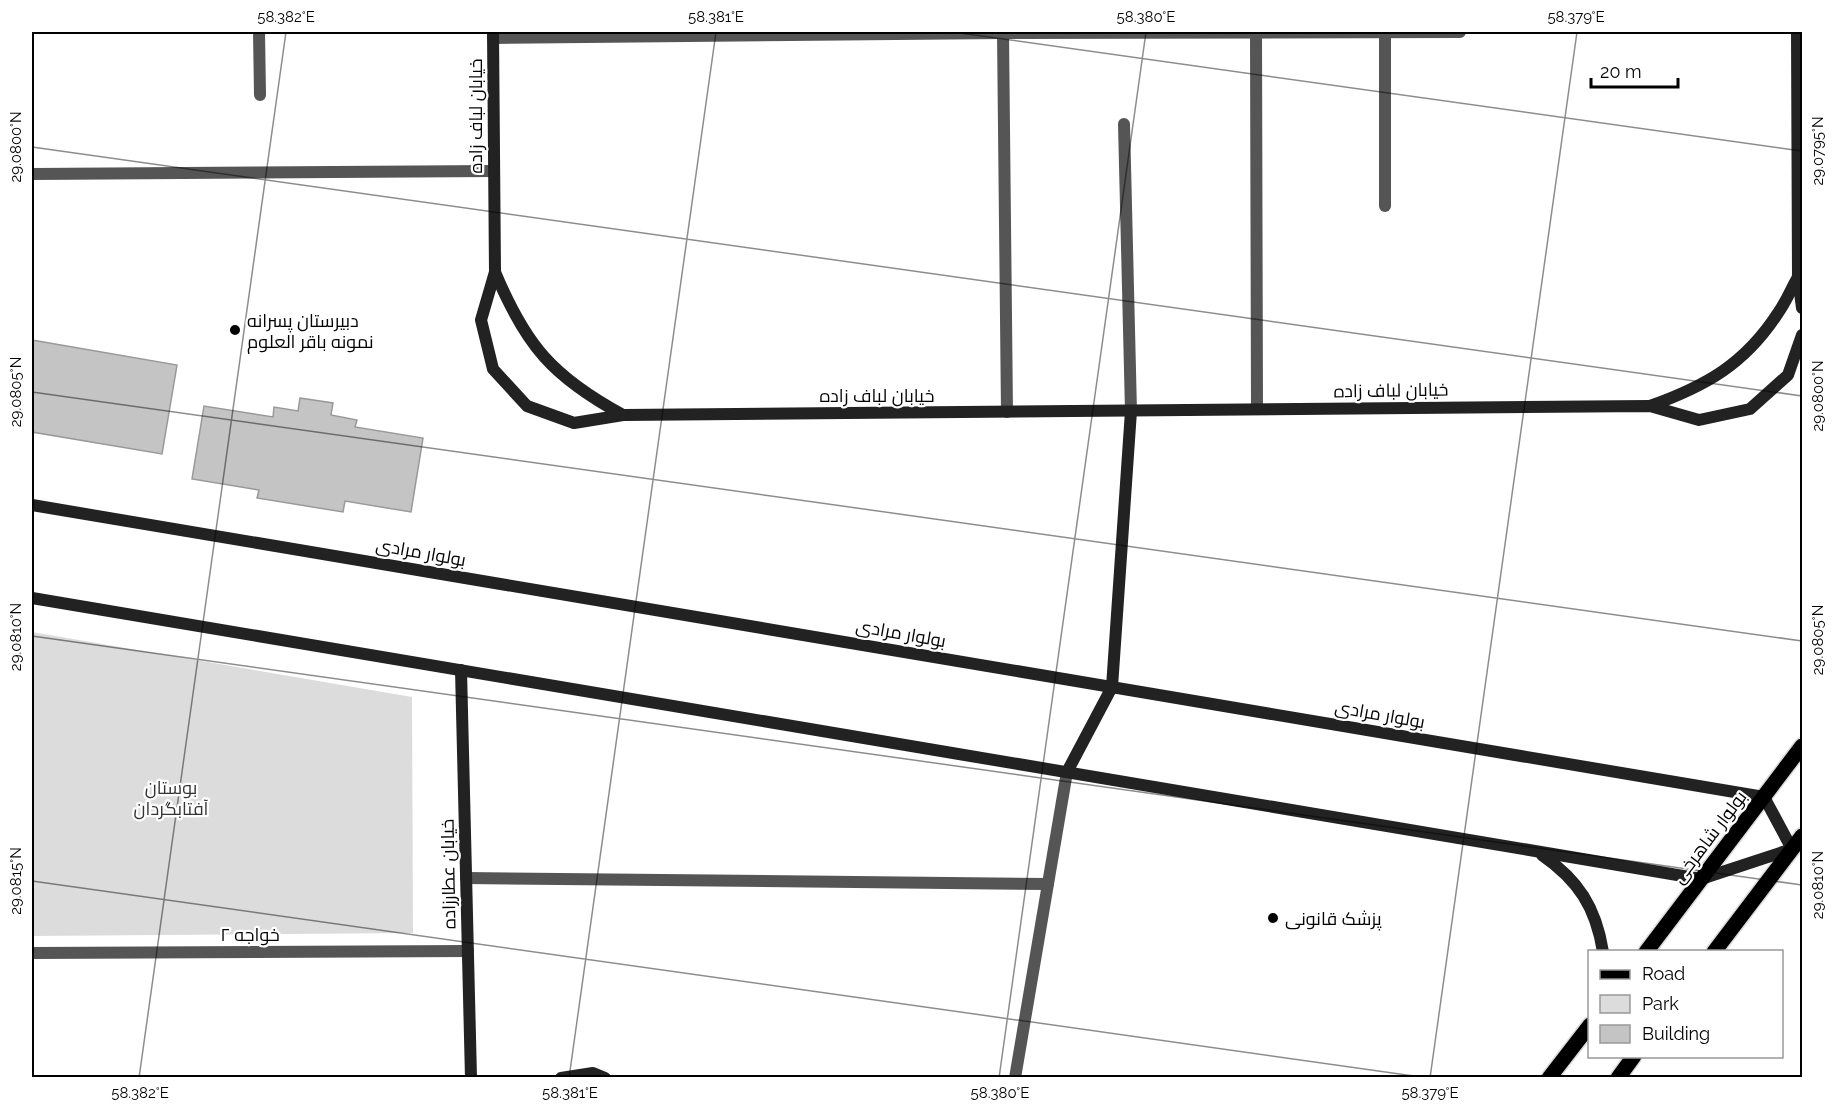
<svg xmlns="http://www.w3.org/2000/svg" width="1834" height="1109" font-family="Raleway,Cairo,sans-serif">
<style>
.green{fill:#dcdcdc}
.building{fill:#c4c4c4;stroke:#999;stroke-width:1.5}
.lines{fill:none;stroke-linecap:round;stroke-linejoin:round}
.primary-casing{stroke:#dbdbdb;stroke-width:18}
.lane{stroke:#555;stroke-width:12}
.street{stroke:#555;stroke-width:12}
.secondary{stroke:#222;stroke-width:12}
.primary{stroke:#000;stroke-width:15}
.ticks{fill:none;stroke:#000;stroke-width:1.5;stroke-opacity:0.45}
.poi-dot{fill:#000;stroke:#fff;stroke-width:2}
.labels{text-anchor:middle;dominant-baseline:central;stroke-width:4.5;stroke-linejoin:round;paint-order:stroke}
.street-label{font-size:18px;fill:#000;stroke:#fff}
.poi-label{font-size:18px;fill:#000;stroke:#fff;text-anchor:start}
.park-label{font-size:18px;fill:#333;stroke:#fff}
.neatline{fill:none;stroke:#000;stroke-width:2}
.ticks-label{font-size:15px;text-anchor:middle;fill:#000}
</style>
<rect width="100%" height="100%" fill="#fff"/>
<!-- green -->
<path class="green" d="M32,632L412,697L413,933L32,936Z"/>
<!-- building -->
<g class="building">
<path d="M32,340L177,365L162,454L32,432Z"/>
<path d="M300,398L333,403L331,415L357,420L355,427L423,438L411,512L345,501L343,512L257,498L259,490L192,479L204,406L273,417L274,407L298,411Z"/>
</g>
<g class="lines">
<!-- primary casing -->
<g class="primary-casing">
<g id="primary">
<path d="M1646,952L1802,746"/>
<path d="M1714,952L1802,836"/>
<path d="M1549,1078L1590,1025"/>
<path d="M1618,1078L1634,1056"/>
</g>
</g>
<!-- lane -->
<g class="lane">
<path d="M259,32L260,95"/>
<path d="M1124,124L1131,411"/>
</g>
<!-- street -->
<g class="street">
<path d="M1385,32V206"/>
<path d="M1003,33L1007,412"/>
<path d="M1256,33L1257,409"/>
<path d="M493,38L1003,33L1460,32"/>
<path d="M32,174L494,171"/>
<path d="M466,878L1048,884"/>
<path d="M32,953L468,951"/>
<path d="M1015,1078L1067,772"/>
</g>
<!-- secondary -->
<g class="secondary">
<path d="M493,32L495,272L481,320L493,369L527,406L574,423L623,415L1650,406L1699,420L1750,409L1788,375L1802,335"/>
<path d="M1797,32L1798,277L1802,308"/>
<path d="M495,272C526,346 553,377 623,415"/>
<path d="M1650,406C1706,386 1745,364 1778,313C1786,302 1791,289 1798,277"/>
<path d="M32,505L1764,797L1792,849L1701,879L32,598"/>
<path d="M461,670L471,1078"/>
<path d="M1067,772L1112,687L1131,411"/>
<path d="M1542,855C1578,880 1596,907 1603,952"/>
<path d="M561,1078L593,1073L605,1078"/>
</g>
<!-- primary -->
<use href="#primary" class="primary"/>
</g>
<!-- ticks -->
<path class="ticks" d="M953,32L1802,151M32,147L1802,396M32,392L1802,641M32,636L1802,885M32,881L1428,1078M139,1078L286,32M569,1078L716,32M999,1078L1146,32M1430,1078L1577,32"/>
<!-- markers -->
<g class="poi-dot">
<circle cx="235" cy="330" r="6"/>
<circle cx="1273" cy="918" r="6"/>
</g>
<g class="labels">
<!-- street labels -->
<g class="street-label">
<text transform="translate(475 116) rotate(-90)">خیابان لباف زاده</text>
<text transform="translate(1391 390) rotate(-1)">خیابان لباف زاده</text>
<text x="877" y="395">خیابان لباف زاده</text>
<text transform="translate(421 552) rotate(10)">بولوار مرادی</text>
<text transform="translate(901 633) rotate(10)">بولوار مرادی</text>
<text transform="translate(1380 714) rotate(10)">بولوار مرادی</text>
<text transform="translate(1709 837) rotate(-53)">بولوار شاهرخی</text>
<text transform="translate(448 874) rotate(-91)">خیابان عطارزاده</text>
<text x="250" y="934">خواجه ۲</text>
</g>
<!-- poi labels -->
<g class="poi-label">
<text x="247" y="320">دبیرستان پسرانه<tspan x="247" dy="21">نمونه باقر العلوم</tspan></text>
<text x="1285" y="918">پزشک قانونی</text>
</g>
<!-- park labels -->
<g class="park-label">
<text x="171" y="787">بوستان<tspan x="171" dy="21">آفتابگردان</tspan></text>
</g>
</g>
<!-- border -->
<rect width="1834" height="1109" fill="none" stroke="#ffffff" stroke-width="66"/>
<!-- legend -->
<rect x="1588" y="950" width="195" height="108" fill="#ffffff" stroke="#999999" stroke-width="1.5"/>
<rect x="1600" y="970" width="30" height="9" fill="#000000" stroke="#999999" stroke-width="1.5"/>
<text x="1642" y="980" font-size="18" fill="#000000">Road</text>
<rect x="1600" y="995" width="30" height="18" fill="#dcdcdc" stroke="#999999" stroke-width="1.5"/>
<text x="1642" y="1010" font-size="18" fill="#000000">Park</text>
<rect x="1600" y="1025" width="30" height="18" fill="#c4c4c4" stroke="#999999" stroke-width="1.5"/>
<text x="1642" y="1040" font-size="18" fill="#000000">Building</text>
<!-- scale -->
<path d="M1591 78v9h87v-9" fill="none" stroke="#000000" stroke-width="3"/>
<text x="1600" y="78" font-size="18" fill="#000000" stroke="#ffffff" stroke-width="4.5" paint-order="stroke">20 m</text>
<rect x="33" y="33" width="1768" height="1043" class="neatline"/>
<g class="ticks-label">
<text x="286" y="22">58.382°E</text>
<text x="716" y="22">58.381°E</text>
<text x="1146" y="22">58.380°E</text>
<text x="1576" y="22">58.379°E</text>
<text transform="translate(16 147) rotate(-90)" y="5">29.0800°N</text>
<text transform="translate(1818 151) rotate(-90)" y="5">29.0795°N</text>
<text transform="translate(16 392) rotate(-90)" y="5">29.0805°N</text>
<text transform="translate(1818 396) rotate(-90)" y="5">29.0800°N</text>
<text transform="translate(16 637) rotate(-90)" y="5">29.0810°N</text>
<text transform="translate(1818 640) rotate(-90)" y="5">29.0805°N</text>
<text transform="translate(16 881) rotate(-90)" y="5">29.0815°N</text>
<text transform="translate(1818 885) rotate(-90)" y="5">29.0810°N</text>
<text x="140" y="1098">58.382°E</text>
<text x="570" y="1098">58.381°E</text>
<text x="1000" y="1098">58.380°E</text>
<text x="1430" y="1098">58.379°E</text>
</g>
</svg>
